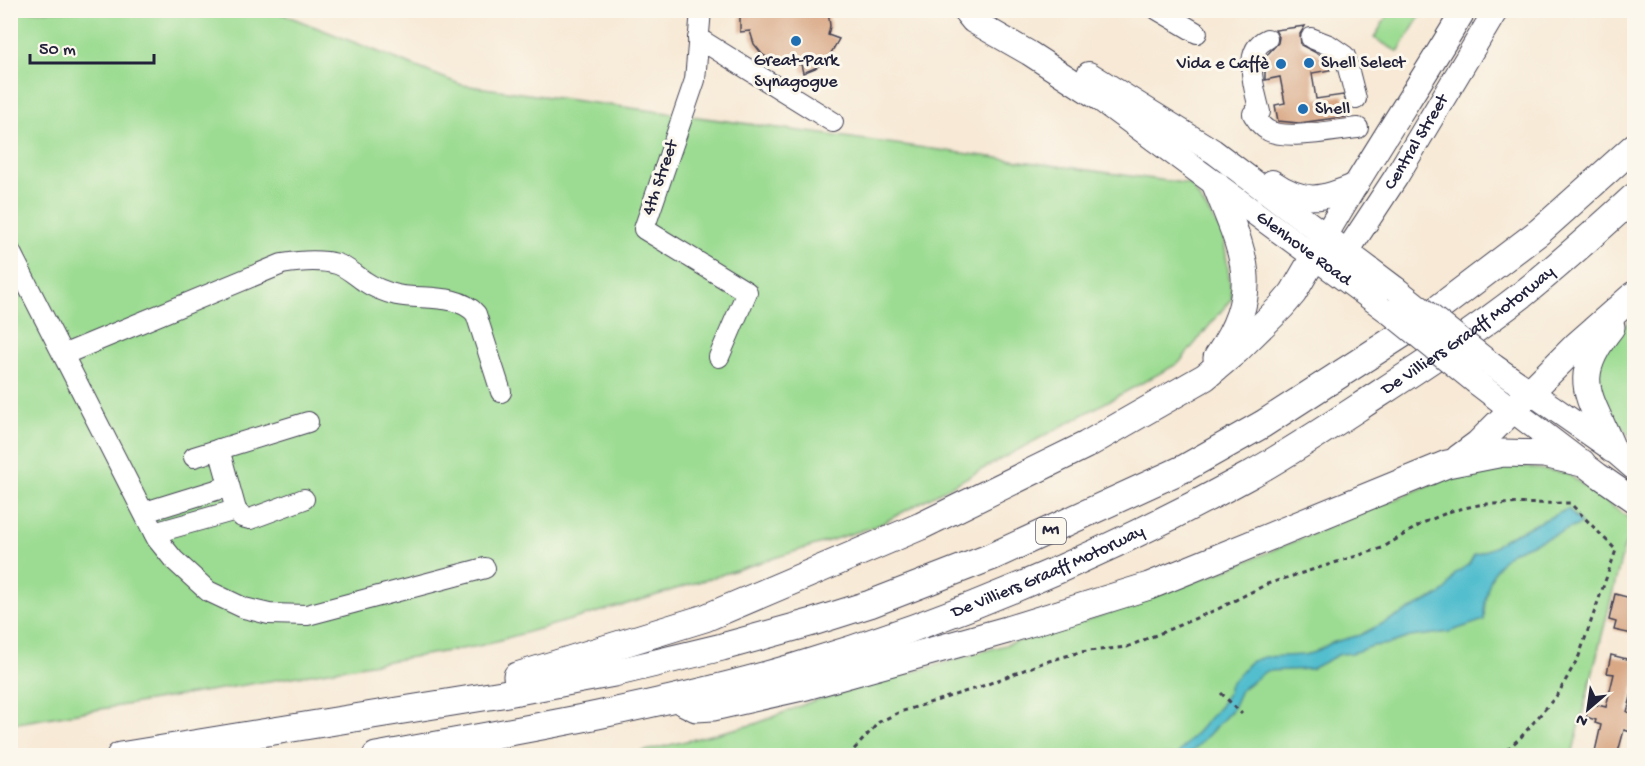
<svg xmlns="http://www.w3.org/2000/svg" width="1645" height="766" font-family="'Gochi Hand',sans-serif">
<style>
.green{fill:#9cdc92;stroke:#5f7f66;stroke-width:1.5}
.water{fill:#52bece;stroke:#3a7084;stroke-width:1.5}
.building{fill:#d6a17d}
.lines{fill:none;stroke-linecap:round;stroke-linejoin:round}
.minor-casing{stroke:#424052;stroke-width:22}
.major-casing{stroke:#424052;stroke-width:26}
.highway-casing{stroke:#424052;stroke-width:29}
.path{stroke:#424052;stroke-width:3;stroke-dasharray:4.5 4.5;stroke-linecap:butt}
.minor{stroke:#fff;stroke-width:20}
.major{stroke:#fff;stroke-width:24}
.highway{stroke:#fff;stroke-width:27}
.major-bridge-casing{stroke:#424052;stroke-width:26;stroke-linecap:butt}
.major-bridge{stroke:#fff;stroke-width:24}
.poi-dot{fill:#1f6fb2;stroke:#fbf7ec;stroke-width:2}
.labels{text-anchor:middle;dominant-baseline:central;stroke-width:6;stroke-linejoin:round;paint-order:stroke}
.shield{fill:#fbf7ec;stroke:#636270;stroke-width:1.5}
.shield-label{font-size:16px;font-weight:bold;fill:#22223b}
.poi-label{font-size:18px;fill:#22223b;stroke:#fbf7ec;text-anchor:start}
.street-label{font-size:18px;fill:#22223b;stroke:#fbf7ec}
</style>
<rect width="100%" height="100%" fill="#fbf7ec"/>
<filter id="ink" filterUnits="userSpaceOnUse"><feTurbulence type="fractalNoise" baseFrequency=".0167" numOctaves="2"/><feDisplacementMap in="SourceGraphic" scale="12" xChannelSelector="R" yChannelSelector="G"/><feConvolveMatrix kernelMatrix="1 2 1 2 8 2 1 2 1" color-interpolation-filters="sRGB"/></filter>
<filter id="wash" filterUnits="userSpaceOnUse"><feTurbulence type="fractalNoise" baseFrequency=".008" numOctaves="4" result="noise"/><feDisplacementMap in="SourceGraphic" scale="24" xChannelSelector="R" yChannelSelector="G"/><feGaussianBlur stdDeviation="1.35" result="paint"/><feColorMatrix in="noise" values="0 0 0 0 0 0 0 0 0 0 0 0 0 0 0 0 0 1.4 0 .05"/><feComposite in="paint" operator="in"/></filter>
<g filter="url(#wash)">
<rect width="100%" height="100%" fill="#f7e9d5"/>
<!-- green -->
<g class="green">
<path d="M11,11H275L462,85L1190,184L1223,234L1232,298L1179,363L879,525L641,600L479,646L11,724Z"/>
<path d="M1390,11H1423L1398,52L1374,38Z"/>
<path d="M1634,316V440C1610,417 1603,396 1594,365L1609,342Z"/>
<path d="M1497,463L1566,473L1634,522V534L1624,547L1572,755L625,756L755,724L810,702L1077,624L1218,573L1451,476Z"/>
</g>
<!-- water -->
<path class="water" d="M1568,509L1581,524L1512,552C1490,567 1484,594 1484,620L1449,632L1410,637L1389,644L1373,646L1352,653L1340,654L1311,669L1266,671L1241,690L1232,710L1189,755H1177L1220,706L1228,693L1230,684L1250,662L1264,657L1304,655L1315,652L1331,643L1360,635L1439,595L1447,589L1455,574L1469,564L1474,555L1494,547L1504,539L1516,533Z"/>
<g id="blocks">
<!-- building -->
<g class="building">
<path d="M740,10H828L830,26L828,35L839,39L827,60L815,68L803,73L801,64L787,65L774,62L762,54L754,44L750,31L740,32Z"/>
<path d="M1305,26L1300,34L1301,45L1328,59L1330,70L1312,73L1316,99L1343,95L1349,108L1350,116L1299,123L1278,121L1275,105L1285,103L1280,77L1265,80V57L1278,43L1279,37L1275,30Z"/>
<path d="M1615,594L1635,599V628L1632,634L1614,630L1616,622L1609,620Z"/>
<path d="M1611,655L1635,661V682L1627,712L1635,714V729H1632L1631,732L1624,730L1617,756H1594L1601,725L1595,723L1596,720L1586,717L1589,703L1606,707L1614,674L1607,673Z"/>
</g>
</g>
</g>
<g filter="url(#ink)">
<use href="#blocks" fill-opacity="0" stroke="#424052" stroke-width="1.5"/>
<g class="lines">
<!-- minor casing -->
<g class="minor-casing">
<g id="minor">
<path d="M701,10L695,80L644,229L747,292L719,357"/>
<path d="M1158,10L1197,33"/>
<path d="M698,38L833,122"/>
<path d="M1311,38L1329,45L1345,56L1356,99"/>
<path d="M1260,112C1255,91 1241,51 1267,39"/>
<path d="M1253,114C1258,121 1261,127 1269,131C1287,140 1336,130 1358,128"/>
<path d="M10,251L157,539L174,560L208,591L244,608L269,614L307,615L485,568"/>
<path d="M65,354L282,264C300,261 319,259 337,264C347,267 355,275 364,281C374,288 385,292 397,295C421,300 459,293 476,314L501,392"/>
<path d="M219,449L236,510L242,517L250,519L304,499"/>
<path d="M194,457L308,422"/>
<path d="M145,512L229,486"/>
<path d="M154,533L236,510"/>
</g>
</g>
<!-- major casing -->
<g class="major-casing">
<g id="major">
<path id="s1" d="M964,10L973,21L1029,53L1100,99L1388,311"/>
<path d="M1089,74L1213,151L1396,289"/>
<path d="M1272,182C1304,204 1322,200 1356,185"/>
<path d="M1318,249C1363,168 1416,91 1464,10"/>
<path id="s2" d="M1336,265L1346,253L1396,177L1496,10"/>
<path d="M1492,365L1612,449L1634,468"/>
<path d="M1477,383L1598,475L1634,500"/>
</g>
</g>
<!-- highway casing -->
<g class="highway-casing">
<g id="highway">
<path d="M1216,185C1244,255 1264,289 1217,358"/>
<path d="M1611,327C1568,381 1591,396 1612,449"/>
<path d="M1459,458L1478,444L1576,346L1634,295"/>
<path d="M517,676L705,618L921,526L1086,445L1205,377L1236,351L1282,306L1293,293L1314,257"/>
<path d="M680,700L696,708L713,707L806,686L1007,630L1149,586L1186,571L1447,464L1503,453L1544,454L1582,463"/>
<path d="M120,756L502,694L614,673L722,647L813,622L870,604L991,557L1185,468L1263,424L1418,324L1539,232L1634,147"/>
<path id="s3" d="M376,756C517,731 658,707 795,667C952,620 1104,555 1248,476C1293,451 1336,422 1379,394C1428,362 1477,330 1523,294C1561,263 1598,230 1634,197"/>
</g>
</g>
<!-- path -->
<g class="path">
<path d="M1221,693L1242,714"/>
<path d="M848,756L879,722L900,712L980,687L1042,663L1080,652L1127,647L1218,609L1267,584L1382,548L1423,523L1451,511L1483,504L1570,503L1616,550L1579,656L1558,694L1521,737L1500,756"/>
</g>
<!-- minor -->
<use href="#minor" class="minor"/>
<!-- major -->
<use href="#major" class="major"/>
<!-- highway -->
<use href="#highway" class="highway"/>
<!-- major-bridge casing -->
<g class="major-bridge-casing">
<g id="major-bridge">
<path d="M1396,289L1492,365"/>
<path d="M1388,311L1477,383"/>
</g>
</g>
<!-- major-bridge -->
<use href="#major-bridge" class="major-bridge"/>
</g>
</g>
<!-- markers -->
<g class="poi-dot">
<circle cx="796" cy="41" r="6"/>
<circle cx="1309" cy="63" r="6"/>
<circle cx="1281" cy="64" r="6"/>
<circle cx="1303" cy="109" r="6"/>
</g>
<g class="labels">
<!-- shield labels -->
<rect class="shield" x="1036" y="518" width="30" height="26" rx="4.5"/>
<g class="shield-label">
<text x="1051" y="531">M1</text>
</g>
<!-- poi labels -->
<g class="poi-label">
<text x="796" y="61" text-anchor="middle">Great-Park<tspan x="796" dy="21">Synagogue</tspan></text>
<text x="1321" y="63">Shell Select</text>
<text x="1269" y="64" text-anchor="end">Vida e Caffè</text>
<text x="1315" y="109">Shell</text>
</g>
<!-- street labels -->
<g class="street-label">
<text stroke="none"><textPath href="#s2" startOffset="147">Central Street</textPath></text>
<text transform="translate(661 178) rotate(-71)">4th Street</text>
<text stroke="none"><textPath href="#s1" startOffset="416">Glenhove Road</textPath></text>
<text stroke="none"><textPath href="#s3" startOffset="1185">De Villiers Graaff Motorway</textPath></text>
<text stroke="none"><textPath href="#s3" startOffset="699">De Villiers Graaff Motorway</textPath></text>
</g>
</g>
<!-- margin -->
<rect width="1645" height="766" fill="none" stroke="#fbf7ec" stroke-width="36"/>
<!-- north arrow -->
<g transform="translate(1588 709) rotate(209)" stroke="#fbf7ec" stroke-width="4.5" paint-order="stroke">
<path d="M0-4.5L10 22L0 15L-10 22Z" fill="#22223b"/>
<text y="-9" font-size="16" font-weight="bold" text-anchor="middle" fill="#22223b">N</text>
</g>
<!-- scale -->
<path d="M30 54v9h124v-9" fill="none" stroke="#22223b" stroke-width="3"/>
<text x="39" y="54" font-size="18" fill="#22223b" stroke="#fbf7ec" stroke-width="4.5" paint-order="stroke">50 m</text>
</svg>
